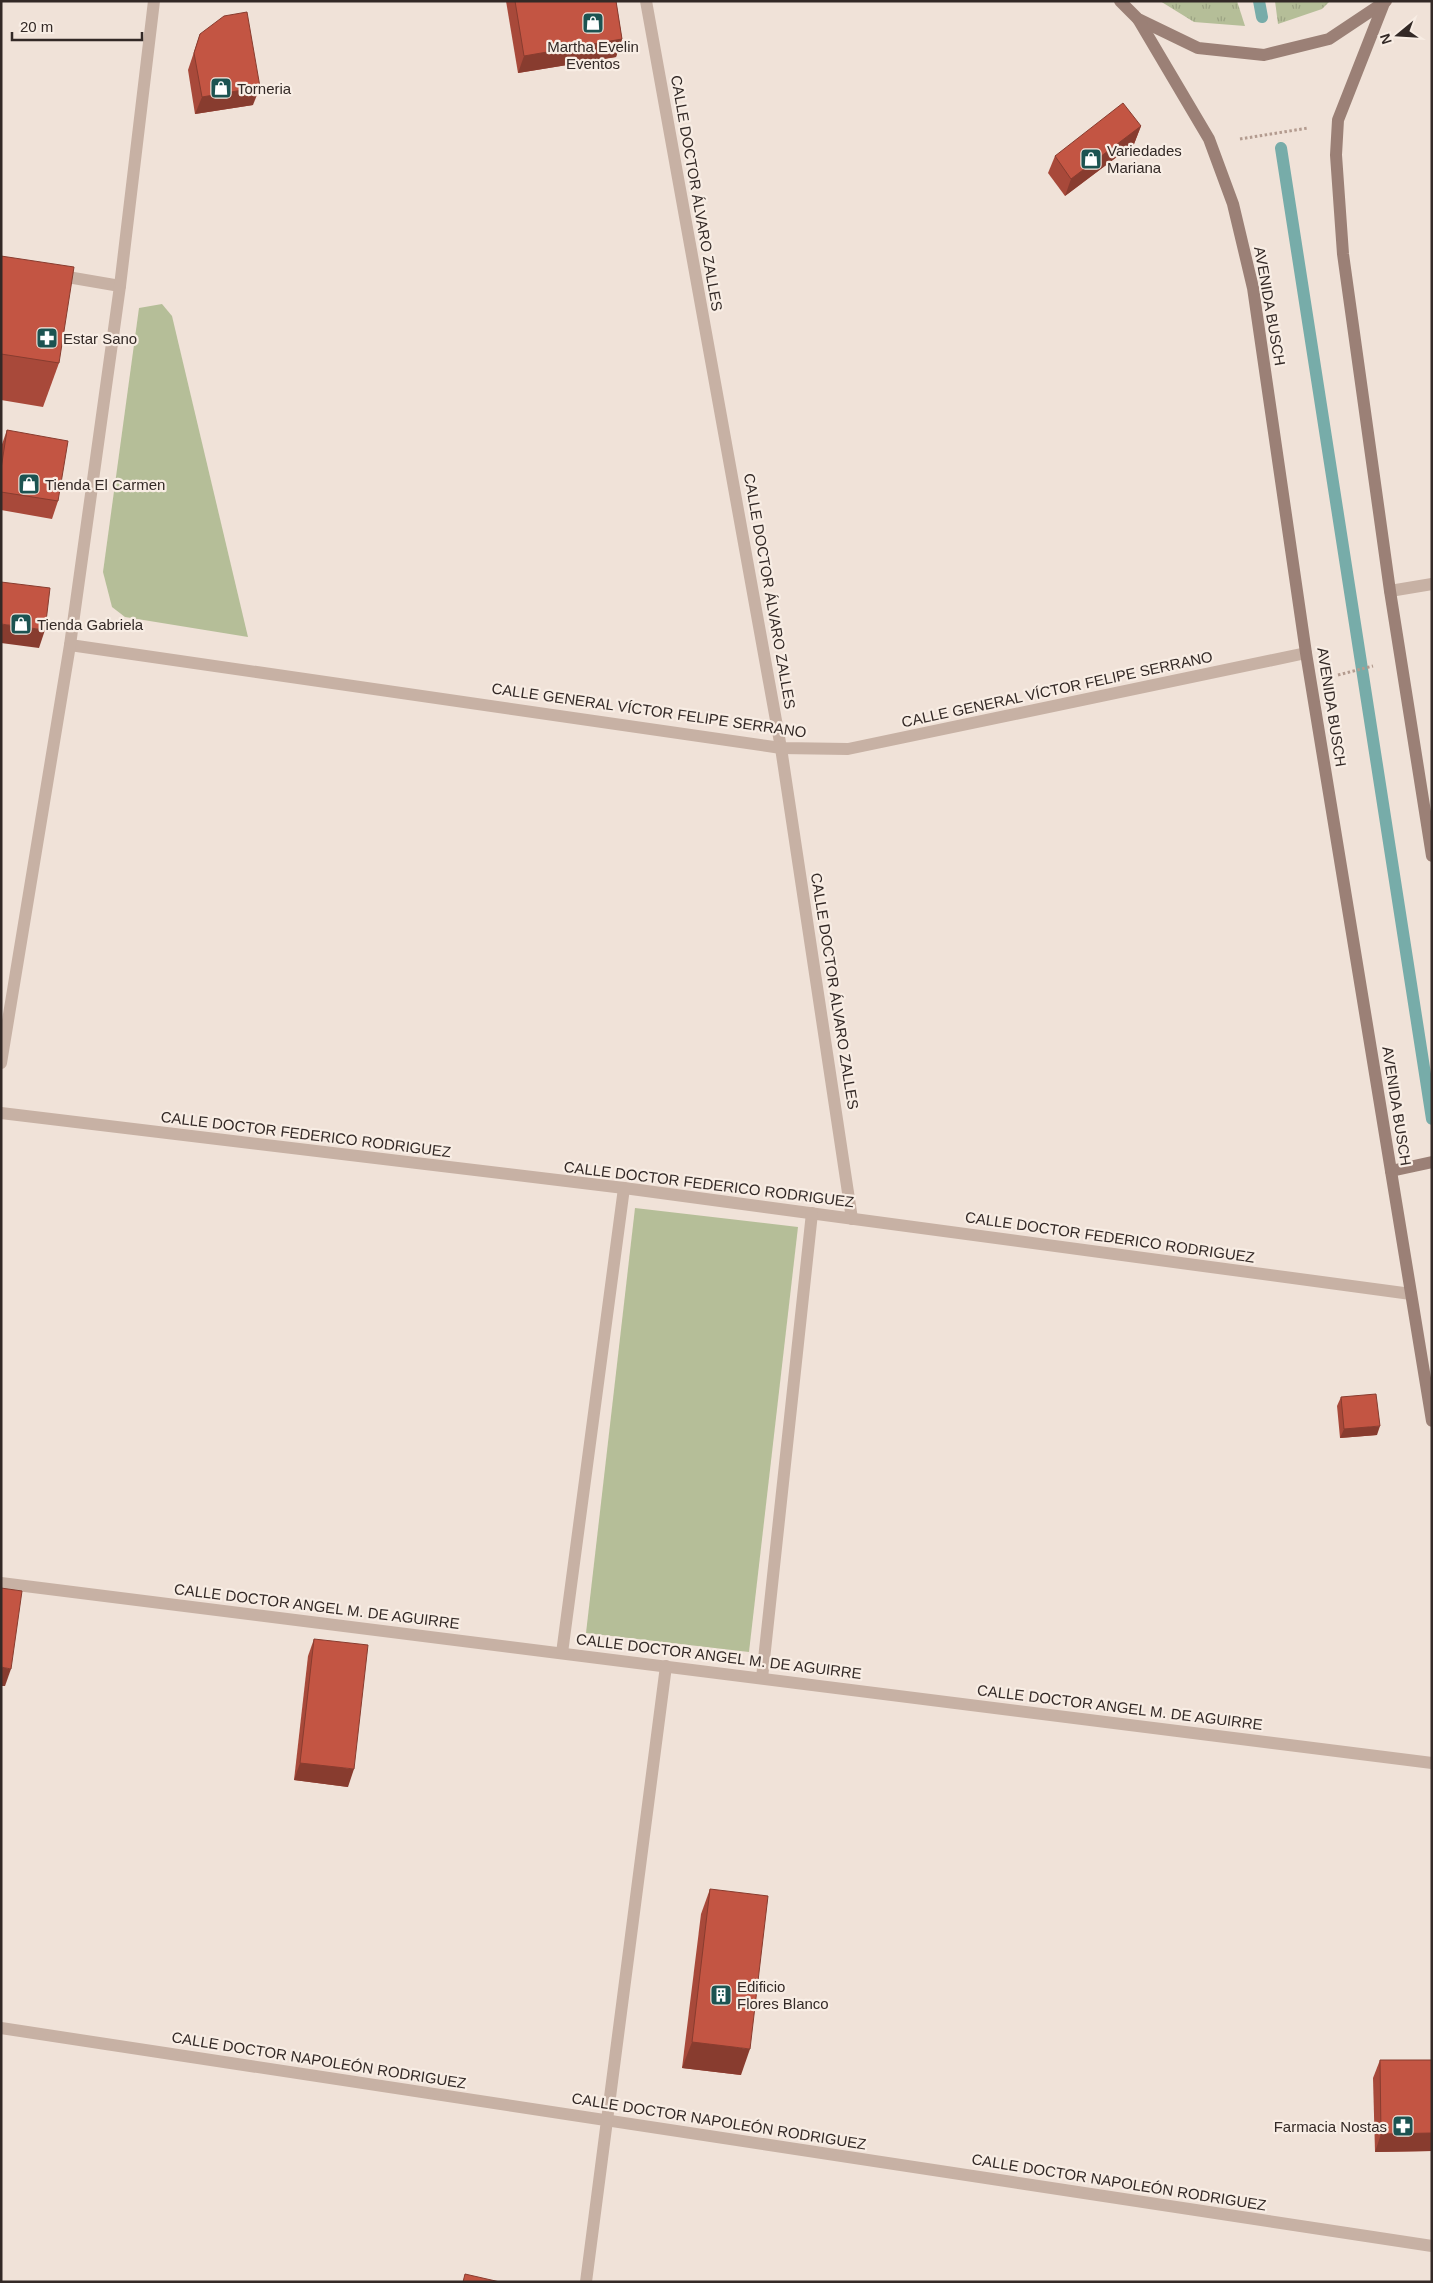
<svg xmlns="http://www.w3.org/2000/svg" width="1433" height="2283" font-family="Arial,sans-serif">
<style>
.grass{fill:url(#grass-tufts)}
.park{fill:#b5be98}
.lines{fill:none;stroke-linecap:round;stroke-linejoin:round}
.stream{stroke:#77aca9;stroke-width:12}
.path{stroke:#b39b8f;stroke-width:3;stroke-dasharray:2.5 2.5;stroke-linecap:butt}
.minor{stroke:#c7b1a4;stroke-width:12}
.secondary{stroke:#9b8076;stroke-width:12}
.wall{fill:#a8493a}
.shaded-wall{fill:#883c2f}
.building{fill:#c35543;stroke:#883c2f}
.labels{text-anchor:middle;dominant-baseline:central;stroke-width:4.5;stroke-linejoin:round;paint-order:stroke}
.poi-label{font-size:15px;fill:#332926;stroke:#f8ede4;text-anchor:start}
.street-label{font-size:15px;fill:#332926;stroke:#f8ede4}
</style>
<defs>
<pattern id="grass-tufts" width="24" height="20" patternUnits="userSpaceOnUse" patternTransform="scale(1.25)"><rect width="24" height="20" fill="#b5be98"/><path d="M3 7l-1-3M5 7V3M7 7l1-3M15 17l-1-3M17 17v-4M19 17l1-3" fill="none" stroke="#9ca383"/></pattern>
</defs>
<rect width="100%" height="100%" fill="#f0e2d8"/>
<!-- grass -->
<g class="grass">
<path d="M1160,1H1237L1245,26L1194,22Z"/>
<path d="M1275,1H1330L1322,9L1278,24Z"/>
</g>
<!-- park -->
<g class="park">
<path d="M162,304L172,316L248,637L125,617L112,607L103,572L139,308Z"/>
<path d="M635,1208L798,1227L749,1652L586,1633Z"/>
</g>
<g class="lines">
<!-- stream -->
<g class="stream">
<path d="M1259,1L1262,17"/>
<path d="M1281,148L1432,1119"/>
</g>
<!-- path -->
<g class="path">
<path d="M1240,139L1308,128"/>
<path d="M1338,675L1373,666"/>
</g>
<!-- minor -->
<g class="minor">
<path d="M646,1L781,748L852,1219"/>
<path d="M56,275L120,286"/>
<path d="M1390,591L1432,584"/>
<path d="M70,645L781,748L848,749L1306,653"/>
<path d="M1,1063L70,645L120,286L154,1"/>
<path d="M1,1113L624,1188L1411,1294"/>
<path d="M1,1583L1432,1763"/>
<path d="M562,1653L624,1188"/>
<path d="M762,1678L812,1213"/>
<path d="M1,2028L1432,2246"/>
<path d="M586,2282L666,1666"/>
</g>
<!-- secondary -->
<g class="secondary">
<path d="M1120,1L1138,19L1198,48L1264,55L1329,39L1386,1"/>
<path d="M1384,3L1338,120L1336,155L1343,254L1390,591L1432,856"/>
<path d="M1138,19L1209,139L1233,204L1253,288L1306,653L1432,1421"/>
<path d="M1391,1171L1432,1162"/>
</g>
</g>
<!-- wall -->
<g class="wall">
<path d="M506,1H616L622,39L616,57L518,73Z"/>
<path d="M200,34L253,105L195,114L188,70Z"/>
<path d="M1141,126L1134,144L1065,196L1048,173L1055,156Z"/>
<path d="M1,256L59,363L43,407L1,400Z"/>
<path d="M7,430L58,501L52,519L1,510V447Z"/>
<path d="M1341,1397L1377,1435L1340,1438L1337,1406Z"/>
<path d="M314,1639L348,1787L294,1780L308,1656Z"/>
<path d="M710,1889L741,2075L682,2068L701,1914Z"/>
<path d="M1380,2060H1432V2151L1375,2152L1373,2078Z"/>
</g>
<!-- shaded-wall -->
<g class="shaded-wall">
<path d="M622,39L616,57L518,73L524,56Z"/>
<path d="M260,87L253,105L195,114L202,97Z"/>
<path d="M1141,126L1134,144L1065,196L1071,179Z"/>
<path d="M1,624L45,630L39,648L1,643Z"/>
<path d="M1380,1426L1377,1435L1340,1438L1344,1429Z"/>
<path d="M1,1667L11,1669L5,1686H1Z"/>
<path d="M300,1763L354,1769L348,1787L294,1780Z"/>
<path d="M692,2042L750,2049L741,2075L682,2068Z"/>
<path d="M1432,2133V2151L1375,2152L1381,2134Z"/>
</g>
<!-- building -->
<g class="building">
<path d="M515,1H616L622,39L524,56Z"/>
<path d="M247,12L260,87L202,97L194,53L200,34L224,16Z"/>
<path d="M1123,103L1141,126L1071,179L1055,156Z"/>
<path d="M1,256L74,267L59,363L1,354Z"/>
<path d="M7,430L68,441L58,501L1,492V469Z"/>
<path d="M1,582L50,588L45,630L1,624Z"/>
<path d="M1376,1394L1380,1426L1344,1429L1341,1397Z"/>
<path d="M1,1588L22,1591L11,1669L1,1667Z"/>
<path d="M314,1639L368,1645L354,1769L300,1763Z"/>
<path d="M710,1889L768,1896L750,2049L692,2042Z"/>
<path d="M1380,2060H1432V2133L1381,2134Z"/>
<path d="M465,2274L500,2282H463Z"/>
</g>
<!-- icons -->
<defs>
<g id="shop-square" transform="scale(1.125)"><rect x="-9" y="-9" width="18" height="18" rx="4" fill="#1c5351" stroke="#f8ede4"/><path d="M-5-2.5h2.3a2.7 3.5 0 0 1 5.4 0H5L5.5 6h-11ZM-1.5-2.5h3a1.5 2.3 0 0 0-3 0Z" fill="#fff"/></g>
<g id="pharmacy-square" transform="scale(1.125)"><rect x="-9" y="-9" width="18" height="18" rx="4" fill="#1c5351" stroke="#f8ede4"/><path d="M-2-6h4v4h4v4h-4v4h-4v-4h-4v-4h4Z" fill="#fff"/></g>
<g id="building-square" transform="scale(1.125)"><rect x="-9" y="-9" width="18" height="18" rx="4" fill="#1c5351" stroke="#f8ede4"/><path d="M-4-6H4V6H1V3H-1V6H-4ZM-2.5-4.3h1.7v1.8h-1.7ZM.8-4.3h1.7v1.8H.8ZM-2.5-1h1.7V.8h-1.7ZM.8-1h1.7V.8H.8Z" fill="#fff"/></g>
</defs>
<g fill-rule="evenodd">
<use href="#shop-square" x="593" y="23"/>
<use href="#shop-square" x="221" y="88"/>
<use href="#shop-square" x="1091" y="159"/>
<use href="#pharmacy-square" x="47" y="338"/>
<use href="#shop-square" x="29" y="484"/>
<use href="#shop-square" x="21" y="624"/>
<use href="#building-square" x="721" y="1995"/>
<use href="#pharmacy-square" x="1403" y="2126"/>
</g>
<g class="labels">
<!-- poi labels -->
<g class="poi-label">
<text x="593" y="46" text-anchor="middle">Martha Evelin<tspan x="593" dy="17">Eventos</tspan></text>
<text x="237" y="88">Torneria</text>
<text x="1107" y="150">Variedades<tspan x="1107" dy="17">Mariana</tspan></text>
<text x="63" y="338">Estar Sano</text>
<text x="45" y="484">Tienda El Carmen</text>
<text x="37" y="624">Tienda Gabriela</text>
<text x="737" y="1986">Edificio<tspan x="737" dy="17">Flores Blanco</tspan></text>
<text x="1387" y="2126" text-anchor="end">Farmacia Nostas</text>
</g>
<!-- street labels -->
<g class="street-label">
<text transform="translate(697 193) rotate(80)">CALLE DOCTOR ÁLVARO ZALLES</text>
<text transform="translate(1270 306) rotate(80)">AVENIDA BUSCH</text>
<text transform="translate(770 591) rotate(80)">CALLE DOCTOR ÁLVARO ZALLES</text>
<text transform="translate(1057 689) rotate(-12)">CALLE GENERAL VÍCTOR FELIPE SERRANO</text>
<text transform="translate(1332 707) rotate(81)">AVENIDA BUSCH</text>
<text transform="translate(649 710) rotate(8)">CALLE GENERAL VÍCTOR FELIPE SERRANO</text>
<text transform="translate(835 991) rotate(81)">CALLE DOCTOR ÁLVARO ZALLES</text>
<text transform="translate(1397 1106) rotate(81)">AVENIDA BUSCH</text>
<text transform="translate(306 1134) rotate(7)">CALLE DOCTOR FEDERICO RODRIGUEZ</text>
<text transform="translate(709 1184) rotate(7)">CALLE DOCTOR FEDERICO RODRIGUEZ</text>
<text transform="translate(1110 1237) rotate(8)">CALLE DOCTOR FEDERICO RODRIGUEZ</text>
<text transform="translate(317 1606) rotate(7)">CALLE DOCTOR ANGEL M. DE AGUIRRE</text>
<text transform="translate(719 1656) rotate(7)">CALLE DOCTOR ANGEL M. DE AGUIRRE</text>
<text transform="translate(1120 1707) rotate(7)">CALLE DOCTOR ANGEL M. DE AGUIRRE</text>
<text transform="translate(319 2060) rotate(9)">CALLE DOCTOR NAPOLEÓN RODRIGUEZ</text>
<text transform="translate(719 2121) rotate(9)">CALLE DOCTOR NAPOLEÓN RODRIGUEZ</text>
<text transform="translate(1119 2182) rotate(9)">CALLE DOCTOR NAPOLEÓN RODRIGUEZ</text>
</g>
</g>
<!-- border -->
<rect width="1433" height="2283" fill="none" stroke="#332926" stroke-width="5"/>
<!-- north arrow -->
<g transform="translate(1398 35) rotate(252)" stroke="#f8ede4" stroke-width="4" paint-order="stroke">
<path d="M0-4L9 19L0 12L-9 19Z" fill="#332926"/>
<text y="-8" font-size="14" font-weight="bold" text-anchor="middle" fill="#332926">N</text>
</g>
<!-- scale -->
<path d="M12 32v8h130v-8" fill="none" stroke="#332926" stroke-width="2.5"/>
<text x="20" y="32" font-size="15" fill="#332926" stroke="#f8ede4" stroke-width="4" paint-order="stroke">20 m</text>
</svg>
